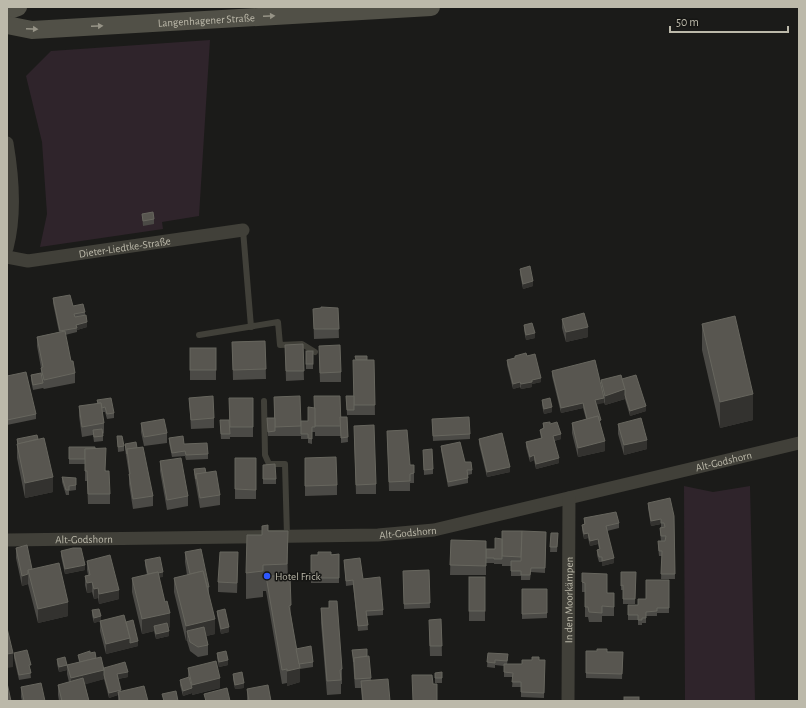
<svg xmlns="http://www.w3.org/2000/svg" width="806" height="708" font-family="'Alegreya Sans',sans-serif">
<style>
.green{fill:#2f242b}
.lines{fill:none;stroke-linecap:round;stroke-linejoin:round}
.lane{stroke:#414039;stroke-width:6}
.street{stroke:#414039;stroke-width:13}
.secondary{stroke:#515047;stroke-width:18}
.wall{fill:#4b4a46}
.shaded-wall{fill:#33322f}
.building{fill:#585650;stroke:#67665e}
.oneway{fill:#979487}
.poi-dot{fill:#2d57ff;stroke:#161614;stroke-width:1.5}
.labels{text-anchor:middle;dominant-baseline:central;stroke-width:3;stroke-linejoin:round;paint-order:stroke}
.street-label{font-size:11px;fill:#bcb9aa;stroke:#161614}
.poi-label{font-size:11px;fill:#bcb9aa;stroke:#161614;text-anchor:start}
</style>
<rect width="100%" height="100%" fill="#1b1b19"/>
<!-- green -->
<g class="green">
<path d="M210,40L199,216L162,222L163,229L40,247L47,214L42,142L26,76L51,51Z"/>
<path d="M684,486L713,492L750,486L755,701H685Z"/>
</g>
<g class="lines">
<!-- lane -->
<g class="lane">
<path d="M243,230L251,327"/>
<path d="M199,335L278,322L280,345L302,344L315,352"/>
<path d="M264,401L265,455L269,464H285L287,536"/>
</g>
<!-- street -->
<g class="street">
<path d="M7,143C13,178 16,214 7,248"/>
<path id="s1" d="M7,257L28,261L243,230"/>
<path id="s2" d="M7,540L378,535L434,530L799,443"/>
<path id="s3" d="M568,701L569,498"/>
</g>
<!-- secondary -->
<g class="secondary">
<path d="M7,11L18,7"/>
<path id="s4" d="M7,25L32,30L431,7"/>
</g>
</g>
<!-- wall -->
<g class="wall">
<path d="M142,214L154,219V224L143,226Z"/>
<path d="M520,269L533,286L523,289L520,274Z"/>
<path d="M53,298L73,306L85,312V315L87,327L77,330V332L65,335L71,361L75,373V383L44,389L43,388L33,390L31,380V375L41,373V368L37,346V337L59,332L53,303Z"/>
<path d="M338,308L339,338L314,339L313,309Z"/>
<path d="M562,319L588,337L566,342L562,328Z"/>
<path d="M702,324L753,420L720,428L702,350Z"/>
<path d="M524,325L535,338L526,340L524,330Z"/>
<path d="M265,341L266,379L233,380L232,342Z"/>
<path d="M303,344L304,380L286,381L285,345Z"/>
<rect x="190" y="348" width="26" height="32"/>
<rect x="306" y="351" width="7" height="18"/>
<path d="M319,356L341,372V382H320Z"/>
<path d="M515,356H527L541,382L532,384V387L521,389L520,387L513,389L507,365V360L515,358Z"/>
<path d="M367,360H374L375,415H347L346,396H354Z"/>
<path d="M552,371L601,385V380L622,379L646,411L630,416L625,399L605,405L604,402L597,404L605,451L578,457L572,433V423L586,419L583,408L561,413L552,376Z"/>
<path d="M7,376L36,414V419L7,425Z"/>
<path d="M274,397L301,421H340L347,417L348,442L341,443V427V436H315V432H312V444L308,443V439H301V430V436H268L267,418H274Z"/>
<path d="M189,398L214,418V428L191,429Z"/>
<path d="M229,398H253V437H230V439H221L220,425L229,420Z"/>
<path d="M97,400L114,413V418L107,419L105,412H102L104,423V433L103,434V441L94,442L93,435L82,437L79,416V406L97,404Z"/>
<path d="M542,400L552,412L544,414L542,405Z"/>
<path d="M432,419L470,434V439L433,441Z"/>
<path d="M141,423L167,433V443L144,446L141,432Z"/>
<path d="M543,423L550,424L561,439L554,441L559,463L536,469L534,460L530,462L526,447V442L541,439L540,430L543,428Z"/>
<path d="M618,424L647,449L624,455L618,434Z"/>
<path d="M387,431L410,465H414V483H410V491H389Z"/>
<path d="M354,435L376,484V494H356Z"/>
<path d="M117,436L124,446V451L118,452Z"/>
<path d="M169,438L208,454V459L186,460L185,456L172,457L169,443Z"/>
<path d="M17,439H38L53,492L25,498L17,458Z"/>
<path d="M479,439L510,472L487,477L479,444Z"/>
<path d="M125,444L137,448L153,496V506L133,509L129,484V474L125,449Z"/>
<path d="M441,446L465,462L472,470V474L468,475V483L448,487L441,450Z"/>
<path d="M69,447L95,449L106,471L110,494V504H88L87,481H85V460V464H69Z"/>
<path d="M423,450L433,469V474L424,475Z"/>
<rect x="235" y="458" width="21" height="41"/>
<path d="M305,458L337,485V495L305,496Z"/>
<path d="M160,461L188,496V506L167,510L160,471Z"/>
<path d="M263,465L276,479V484H263Z"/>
<path d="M194,469L206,473L220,495V505L200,508L194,474Z"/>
<path d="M62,477L76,485V490L69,491V495H66L62,482Z"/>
<path d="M648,503L674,516L675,579H661L662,556H659L658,546V541H661L660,532V528L661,527V524L651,526L648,508Z"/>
<path d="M584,518L619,523V528L607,531L614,563L602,566V562H599L597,555V550L599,549L598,544L590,546L588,538L584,539L582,530V525H584Z"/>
<path d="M268,531L288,557V576L291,615L296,649L313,662V667L300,669V682L287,686V683L282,684L266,591H263V597L246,599V573Z"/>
<path d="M546,532L545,573L531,572L530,580H521V576H511V566H502V554V564H494V563H486V560V575H450L451,540L486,549H495L502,539Z"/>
<path d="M551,533H558L557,552H550Z"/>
<path d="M16,548L32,569L68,616L38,623L28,584L22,586L16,558Z"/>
<path d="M61,551L85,570L65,574L61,556Z"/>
<path d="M185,552L209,587V596L215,634L206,636L208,645V655L198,657L190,651L187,641H186L174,592V578L187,575L185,562Z"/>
<path d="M339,554V583H311V555Z"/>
<path d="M145,560L163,577H159L170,627L168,628L169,636L156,639L154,631L142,634L132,592V578L147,575L145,565Z"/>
<path d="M344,560L363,579L383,610V615L367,616L368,630L358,631L353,585L346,586Z"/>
<path d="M87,561L119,599L99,604L98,598L94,599L92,592L87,593L85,585V576L88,575L87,570Z"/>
<path d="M238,562L237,593L218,592V582Z"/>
<path d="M429,570L430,608L404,609L403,571Z"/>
<path d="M621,572H636L635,604H623V590H621Z"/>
<path d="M582,573L607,593H614V616H602V622H589L588,617H585V592H582Z"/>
<rect x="469" y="577" width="16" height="44"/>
<path d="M669,580V613H657V616H646V623H642V625H638V620H628V605H638L646,599Z"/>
<path d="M522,589H547V618L522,619Z"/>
<path d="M329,601L342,669V684H341V694L327,695L321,623V608H329Z"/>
<path d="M92,610L101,621L126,622L138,646L106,654L100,631V621L94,623L92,615Z"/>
<path d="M217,611L229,632L221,634L217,615Z"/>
<path d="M441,619L442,656H430L429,629Z"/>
<path d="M352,650L367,656L371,680L390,701H362L361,688H355Z"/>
<path d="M586,651L623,652L622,679L586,678Z"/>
<path d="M14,653L31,670H30L31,678L19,680L14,658Z"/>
<path d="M90,653L96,658L104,668L128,677L118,679L121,692L148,701H118V695L109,698L104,679L85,684L89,701H59L58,695V685L69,682L67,674V665L79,662L78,655Z"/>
<path d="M217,653L228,665L219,667L217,658Z"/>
<path d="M488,653L508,659L507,664H522L539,660H545L544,698L521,697V687H512L513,677H504V666L495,665V668L487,667Z"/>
<path d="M57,659L67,670L59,672L57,664Z"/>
<path d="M188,668L220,688L192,695V693L183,696L180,685V680L188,678Z"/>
<path d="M442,672V683H435V673Z"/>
<path d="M233,674L244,688L235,689L233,679Z"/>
<path d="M21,687L45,701H22L21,697Z"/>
<path d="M247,689L271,701H247Z"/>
</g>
<!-- shaded-wall -->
<g class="shaded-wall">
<path d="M533,281V286L523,289V284Z"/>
<path d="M87,322V327L77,330L76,325Z"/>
<path d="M588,327V337L566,342V332Z"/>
<path d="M535,333V338L526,340V335Z"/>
<path d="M541,378V382L532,384V387L521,389V384L532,380Z"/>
<path d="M520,382V387L513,389V384Z"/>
<path d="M625,389V399L605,405V396Z"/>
<path d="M753,394V420L720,428V402Z"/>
<path d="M604,398V403L595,405V400Z"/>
<path d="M583,403V408L561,413V408Z"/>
<path d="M646,406V411L630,416V411Z"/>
<path d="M552,407V412L544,414V409Z"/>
<path d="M561,434V439L553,441V436Z"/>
<path d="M647,440V449L624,455V445Z"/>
<path d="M605,441V451L578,457V448Z"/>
<path d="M534,455V460L530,462V457Z"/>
<path d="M559,458V463L536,469V464Z"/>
<path d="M510,467V472L487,477V472Z"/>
<path d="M53,477V492L25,498V483Z"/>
<path d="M661,519V524L651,526V521Z"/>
<path d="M288,531V557L287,590V564Z"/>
<path d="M588,533V538L584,539V534Z"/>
<path d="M598,539V544L590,546V541Z"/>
<path d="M614,558V563L602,566V561Z"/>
<path d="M85,565V570L65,574V569Z"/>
<path d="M163,572V577L148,580V575Z"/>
<path d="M28,574V584L22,586V576Z"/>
<path d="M92,582V592L87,593V583Z"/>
<path d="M98,588V598L94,599V589Z"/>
<path d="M119,590V599L99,604V594Z"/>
<path d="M68,602V616L38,623V609Z"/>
<path d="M291,605V619L289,606Z"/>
<path d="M170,613V627L155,631L154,626V631L142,634V619Z"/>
<path d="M101,616V621L94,623V618Z"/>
<path d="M215,619V634L189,640L187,631V641H186V626Z"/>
<path d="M229,627V632L221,634V629Z"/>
<path d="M169,631V636L156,639V634Z"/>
<path d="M130,638V648L106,654V644Z"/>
<path d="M138,641V646L130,648V643Z"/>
<path d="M13,653V667L7,668V654Z"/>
<path d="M228,660V665L219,667V662Z"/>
<path d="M67,665V670L59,672V667Z"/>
<path d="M300,668V682L287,686V671Z"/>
<path d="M104,670V679L80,686H71V678Z"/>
<path d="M128,672V677L117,679V674Z"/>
<path d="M220,678V688L192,695V685Z"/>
<path d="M244,683V688L235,689V685Z"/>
<path d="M192,688V693L183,696V691Z"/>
<path d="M121,690V694L118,692V695L109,698V693Z"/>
</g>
<!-- building -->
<g class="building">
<path d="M153,212L154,219L143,221L142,214Z"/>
<path d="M530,266L533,281L523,284L520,269Z"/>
<path d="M70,295L73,306L83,304L85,312L74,314L75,317L86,315L87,322L76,325L77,328L60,331L53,298Z"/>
<path d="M321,307L338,308L339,329H314L313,309L321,308Z"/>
<path d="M584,313L588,327L566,332L562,319Z"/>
<path d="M735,316L753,394L720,402L702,324Z"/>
<path d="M532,323L535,333L526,335L524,325Z"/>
<path d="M65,331L71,361H73L75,373L44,380L41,368L43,367L37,337Z"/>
<path d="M265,341L266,369L233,370L232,342Z"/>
<path d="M303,344L304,371H286L285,345Z"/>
<path d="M340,345L341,372L320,373L319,346Z"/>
<rect x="190" y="348" width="26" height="22"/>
<rect x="306" y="351" width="7" height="13"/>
<path d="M526,353L527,356L535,354L541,378L532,380V382L521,384L520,382L513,384L507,360L515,358V356Z"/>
<path d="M355,356H367V360H356Z"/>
<path d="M353,360H374L375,405H354Z"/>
<path d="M595,360L604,398L595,400L601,420L599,421L598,416L587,419L583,403L561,408L552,371Z"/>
<path d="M26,372L36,414L7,420V376Z"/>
<path d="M41,373L43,383L33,385L31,375Z"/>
<path d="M621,375L625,389L605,396L601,380Z"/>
<path d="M636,375L646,406L630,411L625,395V389L622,379Z"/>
<path d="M213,396L214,418L191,420L189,398Z"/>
<path d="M300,396L301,426L275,427L274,397Z"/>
<path d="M314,396H340L341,426H315Z"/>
<path d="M346,396H354V410H347Z"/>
<path d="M111,398L114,413L107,414L105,407L102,408L101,403H98L97,400Z"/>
<path d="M229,398H253V427H230Z"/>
<path d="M550,398L552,407L544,409L542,400Z"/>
<path d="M101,403L104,423L82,427L79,406Z"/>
<path d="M308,407L315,408V427H312V439L308,438V434H301V421H308Z"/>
<path d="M598,416L605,441L578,448L572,423Z"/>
<path d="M340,417H347L348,437L341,438Z"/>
<path d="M469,417L470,434L433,436L432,419Z"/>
<path d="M267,418H275V431L268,432Z"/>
<path d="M641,418L647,440L624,445L618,424Z"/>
<path d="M164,419L167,433L144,437L141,423Z"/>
<path d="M220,420H229L230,434H221Z"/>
<path d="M550,422V424L557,422L561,434L553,436L559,458L536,464L534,455L530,457L526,442L542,438L540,430L544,428L543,423Z"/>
<path d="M374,425L376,484L356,485L354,426Z"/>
<path d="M102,429L103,436L94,437L93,430Z"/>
<path d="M407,430L410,465H414V473L410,474V481L389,482L387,431Z"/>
<path d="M502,433L510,467L487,472L479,439Z"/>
<path d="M37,435L38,439L18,444L17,439Z"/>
<path d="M117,436H122L124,446L118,447Z"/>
<path d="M183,436L184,444L207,443L208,454L186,455L185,451L172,453L169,438Z"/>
<path d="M44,438L53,477L25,483L17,444Z"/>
<path d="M136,442L137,448L127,449V454L125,444Z"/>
<path d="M460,442L465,462H471L472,470H467L468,478L448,482L441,446Z"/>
<path d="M69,447H95V449H85V459H69Z"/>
<path d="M143,447L153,496L133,499L129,474H130L127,449Z"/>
<path d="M106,448L105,471H109L110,494H88L87,471H85V449Z"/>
<path d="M432,449L433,469L424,470L423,450Z"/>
<path d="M336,457L337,485L305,486V458Z"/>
<path d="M181,458L188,496L167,500L160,461Z"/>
<path d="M235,458H256V490L235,489Z"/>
<path d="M275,464L276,479H263V465Z"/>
<path d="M205,468L206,473L196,474V479L194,469Z"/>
<path d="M216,471L220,495L200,498L196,474Z"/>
<path d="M62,477L76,478V485L69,486V490H66Z"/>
<path d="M670,498L674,516L675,574H661L662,551H659L658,541H665L666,536H661L660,528L665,527L664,523H661V519L651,521L648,503Z"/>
<path d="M616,512L619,523L606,526L614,558L602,561V557H599L597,550L600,549L598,539L590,541L588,533L584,534L582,525L585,524L584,518Z"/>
<path d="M268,525V531H288L287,564L263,565V571L246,573L247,535H262V526Z"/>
<path d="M502,531H522L521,557L502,556Z"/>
<path d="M522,531L546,532L545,568H531L530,575H521V571H511V561H521Z"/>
<path d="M551,533H558L557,547H550Z"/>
<path d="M495,538L502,539V559H494V558H486V549H495Z"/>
<path d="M451,540L486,541V566L450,565Z"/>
<path d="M27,545L32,569L28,570V574L22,576L16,548Z"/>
<path d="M73,548H81L85,565L65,569L61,551Z"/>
<path d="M201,549L209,587H207L203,571L190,574L185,552Z"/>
<path d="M220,552H238L237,583L218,582Z"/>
<path d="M318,552H331V555L339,554V578H311V555H318Z"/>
<path d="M110,555L119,590L99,594L98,588L94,589L92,582L87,583L85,576L90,575L87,561Z"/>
<path d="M160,557L163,572L158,573V572L148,574L145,560Z"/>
<path d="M360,558L363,579L380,577L383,610L366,611L368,625L358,626L353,580L346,581L344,560Z"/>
<path d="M59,563L68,602L38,609L28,570Z"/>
<path d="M429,570L430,603L404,604L403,571Z"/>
<path d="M203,571L215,619L186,626L174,578Z"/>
<path d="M158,572L165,602L167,601L170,613L142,619L132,578Z"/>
<path d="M621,572H636L635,599H623V585L621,586Z"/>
<path d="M582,573L607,574V593H614V607L602,606V613L589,612L588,607H585V583L582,582Z"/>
<path d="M266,576H290L291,605L289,606L300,668L287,671V669L282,670Z"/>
<rect x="469" y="577" width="16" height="34"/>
<path d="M646,580H669V608H657V611L646,612V618H642V620H638V615H628V605H638V599H646Z"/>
<path d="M522,589H547V613L522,614Z"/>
<path d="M329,601H337L342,669L340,670L341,680L327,681L321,608H329Z"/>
<path d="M99,609L101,616L94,618L92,610Z"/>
<path d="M225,609L229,627L221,629L217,611Z"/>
<path d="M124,615L130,638L106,644L100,621Z"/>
<path d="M441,619L442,646H430L429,620Z"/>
<path d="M133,620L138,641L130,643V638L126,622Z"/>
<path d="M167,623L169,631L156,634L154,626Z"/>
<path d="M204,627L208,645L198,647L190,642L187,631Z"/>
<path d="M7,628L13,653L7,654Z"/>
<path d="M311,646L313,662L299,664L296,649Z"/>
<path d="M367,649V656L354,658V662L352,650Z"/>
<path d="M597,649H607V652H623L622,674L586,673V651H597Z"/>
<path d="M27,650L31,665H29L31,673L19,675L14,653Z"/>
<path d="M90,651V653L95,652L96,658L80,662L78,655Z"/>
<path d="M226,651L228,660L219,662L217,653Z"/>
<path d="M488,653L508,654L507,661L495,660V663L487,662Z"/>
<path d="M369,656L371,678L355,679L354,658Z"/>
<path d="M65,657L67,665L59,667L57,659Z"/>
<path d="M101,657L104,670L71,678L67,665Z"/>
<path d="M532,657H539V660H545L544,693L521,692V682H512L513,673L504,672V664H522V660H532Z"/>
<path d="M216,661L220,678L192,685L188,668Z"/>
<path d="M125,662L128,672L117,674L121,690L109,693L104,675V668Z"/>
<path d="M242,672L244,683L235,685L233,674Z"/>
<path d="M442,672V678H435V673Z"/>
<path d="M412,675H432L433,684H437V701H413Z"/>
<path d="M189,677L192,688L183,691L180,680Z"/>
<path d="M83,678L89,701H62L58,685Z"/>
<path d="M388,679L390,701H363L361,681Z"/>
<path d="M7,683L11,701H7Z"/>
<path d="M41,683L45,701H24L21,687Z"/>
<path d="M268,685L271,701H249L247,689Z"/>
<path d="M144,686L148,701H120L118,692Z"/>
<path d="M227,688L230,701H206L204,694Z"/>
<path d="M176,691L178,701H164L162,694Z"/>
<rect x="624" y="697" width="15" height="4"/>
</g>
<!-- one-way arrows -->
<defs><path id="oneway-solid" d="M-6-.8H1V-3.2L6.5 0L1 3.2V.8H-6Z"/></defs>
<g class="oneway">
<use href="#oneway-solid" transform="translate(269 16) rotate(-3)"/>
<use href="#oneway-solid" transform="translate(97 26) rotate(-3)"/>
<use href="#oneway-solid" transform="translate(32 29) rotate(3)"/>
</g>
<!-- markers -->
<circle class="poi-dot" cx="267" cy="576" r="4"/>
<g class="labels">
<!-- street labels -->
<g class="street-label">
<text stroke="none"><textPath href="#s4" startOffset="200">Langenhagener Straße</textPath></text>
<text stroke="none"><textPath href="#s1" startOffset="119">Dieter-Liedtke-Straße</textPath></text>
<text stroke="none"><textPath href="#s2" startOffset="725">Alt-Godshorn</textPath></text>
<text stroke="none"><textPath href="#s2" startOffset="401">Alt-Godshorn</textPath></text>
<text stroke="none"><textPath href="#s2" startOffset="77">Alt-Godshorn</textPath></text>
<text stroke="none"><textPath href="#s3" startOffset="101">In den Moorkämpen</textPath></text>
</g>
<!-- poi labels -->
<g class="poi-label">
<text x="275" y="576">Hotel Frick</text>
</g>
</g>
<!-- border -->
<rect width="806" height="708" fill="none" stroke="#bcb9aa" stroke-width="16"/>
<!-- scale -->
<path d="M670 26v6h118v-6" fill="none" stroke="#bcb9aa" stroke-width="2"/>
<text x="676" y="26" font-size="12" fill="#bcb9aa" stroke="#161614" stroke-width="3" paint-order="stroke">50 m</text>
</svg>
